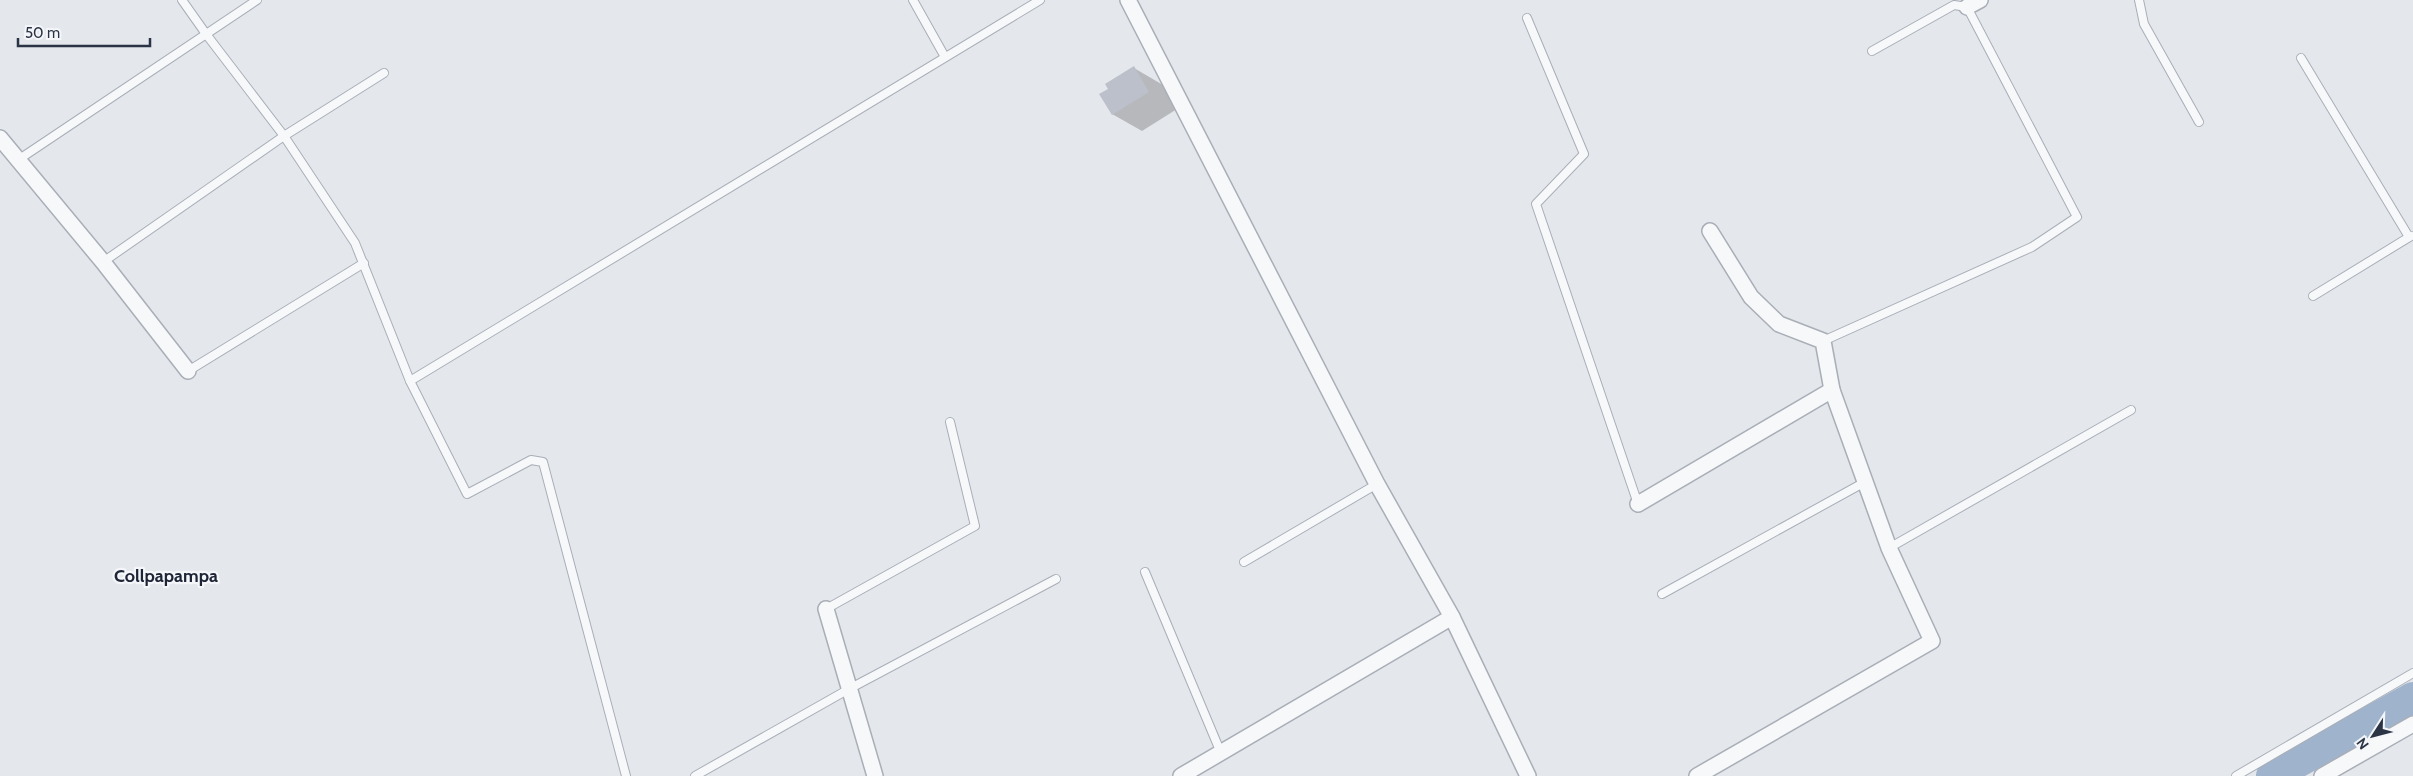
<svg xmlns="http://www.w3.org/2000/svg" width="2413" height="776" font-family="Cabin,sans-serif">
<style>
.shadow{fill:#0003}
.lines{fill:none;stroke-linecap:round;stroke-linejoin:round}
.river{stroke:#9fb4cc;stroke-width:32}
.building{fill:#bbc0ca}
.lane-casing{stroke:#a9aeb7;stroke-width:10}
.street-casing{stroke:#a9aeb7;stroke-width:18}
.lane{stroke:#f7f8fa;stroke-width:8}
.street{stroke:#f7f8fa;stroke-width:15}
.labels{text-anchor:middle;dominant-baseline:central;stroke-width:4.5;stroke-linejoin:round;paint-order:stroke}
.neighbourhood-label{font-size:18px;font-weight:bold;fill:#1d2536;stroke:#f4f6f9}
</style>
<rect width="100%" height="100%" fill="#e4e7ec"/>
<!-- shadow -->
<path class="shadow" d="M1134,68L1163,85L1177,109L1142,131L1112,114L1109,89Z"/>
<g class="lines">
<!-- river -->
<path class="river" d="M2272,776L2413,698"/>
</g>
<!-- building -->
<path class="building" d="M1134,66L1149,92L1112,115L1099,94L1108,89L1105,84Z"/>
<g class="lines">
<!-- lane casing -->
<g class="lane-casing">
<g id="lane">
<path d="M182,0L206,34L284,136L355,243L410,381L467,494L531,460L543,462L626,776"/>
<path d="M913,0L945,57"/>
<path d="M2139,0L2144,24L2199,122"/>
<path d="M1527,18L1584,154L1536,204L1638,504"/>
<path d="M2301,58L2409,237"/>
<path d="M18,160L257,0"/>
<path d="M103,262L284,136L384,73"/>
<path d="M2313,296L2411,236"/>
<path d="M1823,341L2032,247L2077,217L1967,7L1954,5L1872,51"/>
<path d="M188,371L364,263"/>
<path d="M410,381L1040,0"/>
<path d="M1889,548L2131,410"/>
<path d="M1244,562L1377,484"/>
<path d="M1145,572L1221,753"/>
<path d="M1662,594L1865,482"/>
<path d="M826,609L975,526L950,422"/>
<path d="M695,776L849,689L1056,579"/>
<path d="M2236,776L2413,673"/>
</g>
</g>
<!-- street casing -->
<g class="street-casing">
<g id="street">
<path d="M1128,0L1377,484L1452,617L1528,776"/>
<path d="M1967,7L1980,0"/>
<path d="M0,138L103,262L188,371"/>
<path d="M1638,504L1832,390"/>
<path d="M826,609L875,776"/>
<path d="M1181,776L1452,617"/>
<path d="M1697,776L1932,641L1889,548L1832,390L1823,341L1779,324L1751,297L1710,231"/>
<path d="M2322,776L2413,724"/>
</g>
</g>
<!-- lane -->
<use href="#lane" class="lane"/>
<!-- street -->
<use href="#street" class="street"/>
</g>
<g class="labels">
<!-- neighbourhood labels -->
<g class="neighbourhood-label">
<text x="166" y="576">Collpapampa</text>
</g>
</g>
<!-- north arrow -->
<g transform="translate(2373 736) rotate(234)" stroke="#f4f6f9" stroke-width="4" paint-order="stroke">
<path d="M0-4L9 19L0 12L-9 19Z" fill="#2b3445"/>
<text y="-8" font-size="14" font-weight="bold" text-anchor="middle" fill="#2b3445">N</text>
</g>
<!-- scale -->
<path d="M18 38v8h132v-8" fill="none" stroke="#2b3445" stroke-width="2.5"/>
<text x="25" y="38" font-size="15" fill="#2b3445" stroke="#f4f6f9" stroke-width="4" paint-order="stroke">50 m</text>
</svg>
